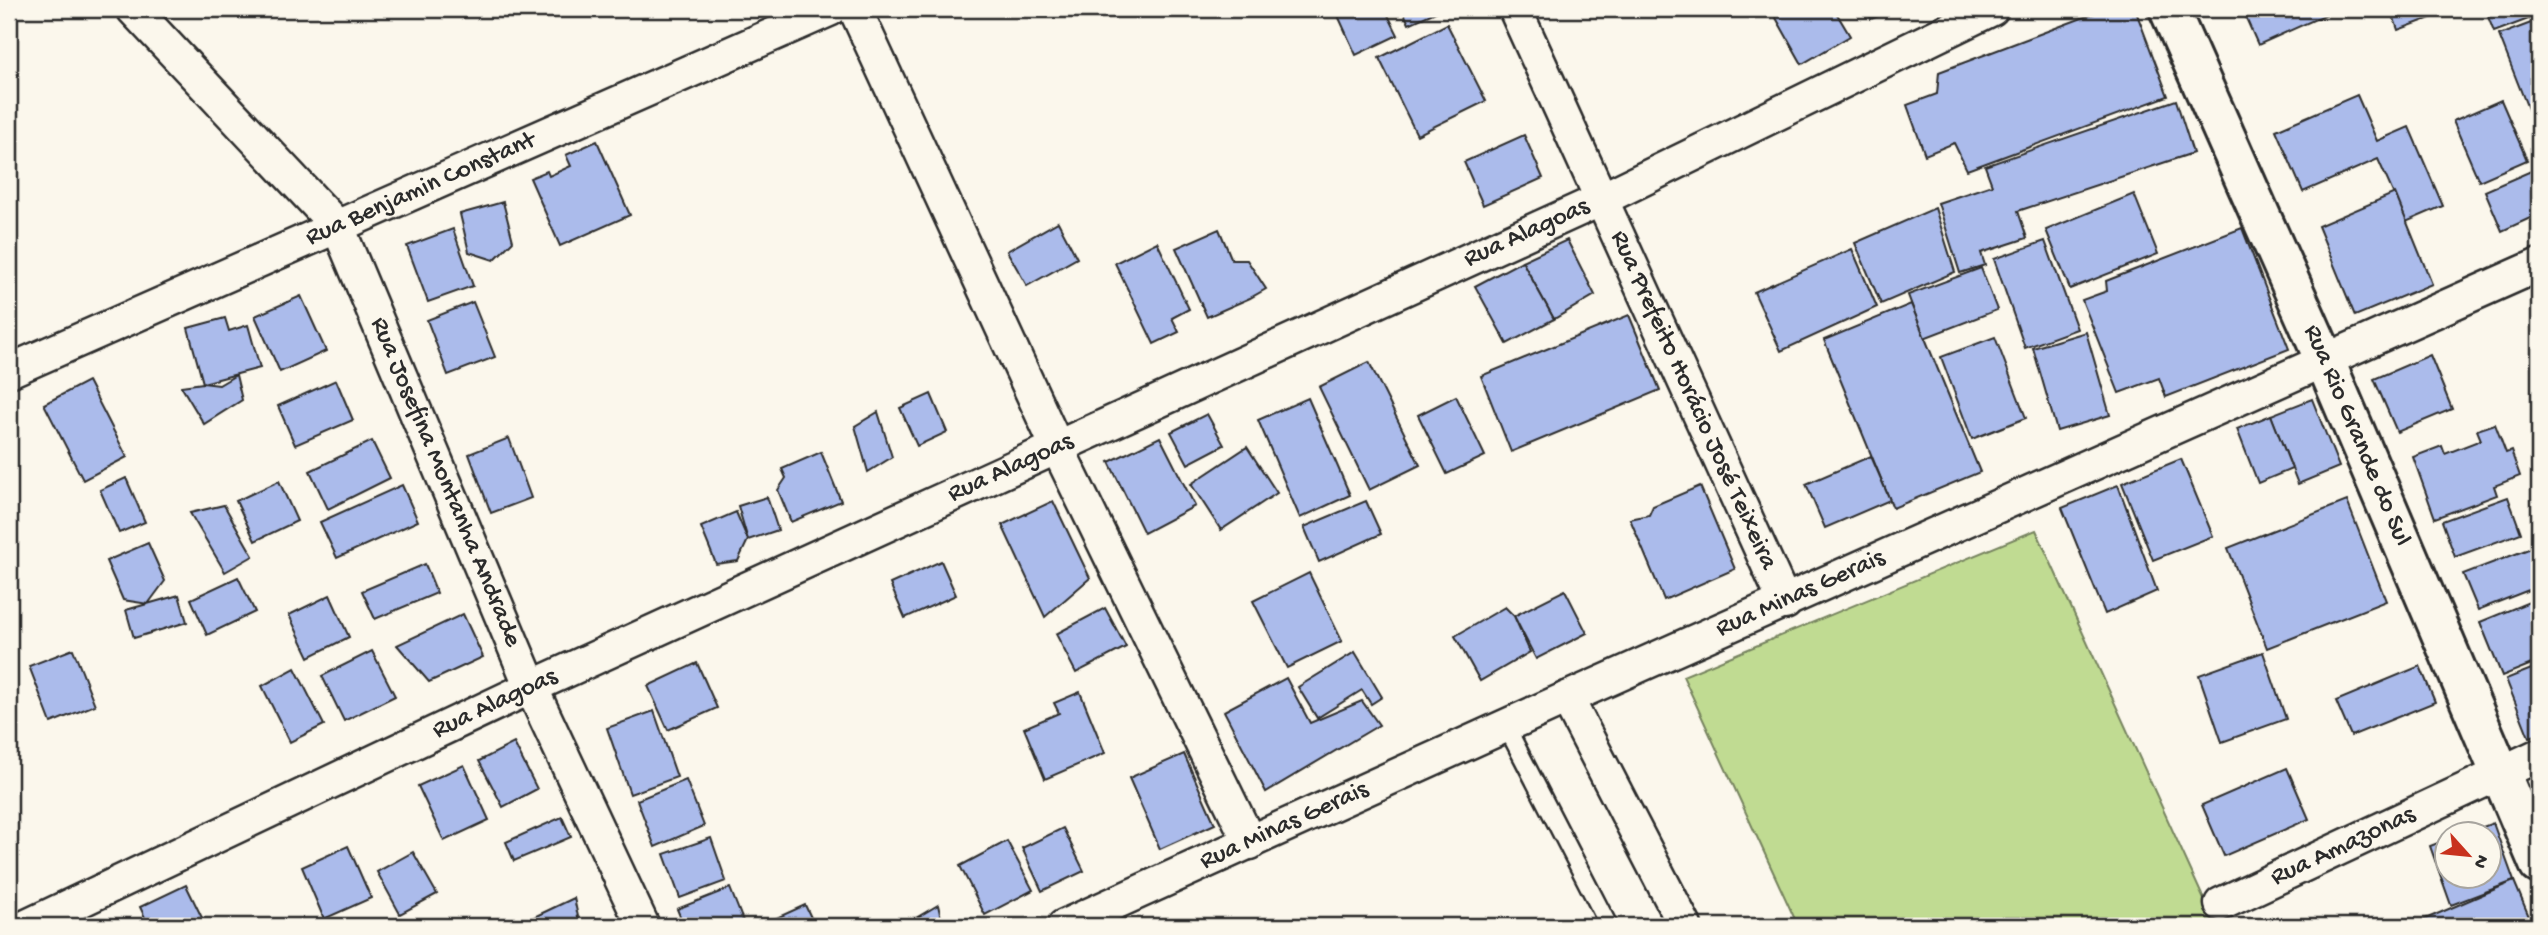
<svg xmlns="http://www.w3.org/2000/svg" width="2548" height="935" font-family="'Gochi Hand',sans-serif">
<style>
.green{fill:#c0db92;stroke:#76835e;stroke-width:2}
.building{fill:#abbbeb;stroke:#2b2b2b;stroke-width:2}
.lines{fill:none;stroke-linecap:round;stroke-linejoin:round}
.lane-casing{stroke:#2b2b2b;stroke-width:21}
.street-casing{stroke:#2b2b2b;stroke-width:37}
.secondary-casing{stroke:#2b2b2b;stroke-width:44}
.lane{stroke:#fbf7ec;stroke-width:16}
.street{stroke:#fbf7ec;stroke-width:32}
.secondary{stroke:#fbf7ec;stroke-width:38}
.labels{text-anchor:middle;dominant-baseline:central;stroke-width:6;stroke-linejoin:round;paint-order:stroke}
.street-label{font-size:26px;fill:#2b2b2b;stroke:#fbf7ec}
</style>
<rect width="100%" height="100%" fill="#fbf7ec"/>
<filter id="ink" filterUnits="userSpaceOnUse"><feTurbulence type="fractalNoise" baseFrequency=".0143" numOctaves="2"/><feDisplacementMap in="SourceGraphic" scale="14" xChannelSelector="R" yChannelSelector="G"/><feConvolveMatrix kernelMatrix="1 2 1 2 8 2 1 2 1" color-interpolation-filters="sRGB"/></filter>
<g filter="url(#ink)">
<!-- green -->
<path class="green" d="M2036,530L2216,926H1798L1683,676Z"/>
<!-- building -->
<g class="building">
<path d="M1335,9H1385L1398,35L1356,55Z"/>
<path d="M1402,9H1442L1409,24Z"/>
<path d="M1771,9H1834L1850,36L1802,64Z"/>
<path d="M1867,9H1896L1871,19Z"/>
<path d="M2106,9H2135L2168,96L1967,170L1954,143L1925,155L1907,105L1937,94L1939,72Z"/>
<path d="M2242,9H2338L2258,45Z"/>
<path d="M2391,9H2455L2398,30Z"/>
<path d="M2485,9H2539V15L2494,32Z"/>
<path d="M2539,20V116L2532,119L2499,35Z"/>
<path d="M1447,24L1486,101L1417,135L1379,58Z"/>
<path d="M2357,95L2377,141L2409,127L2443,206L2406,222L2378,159L2303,192L2276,130Z"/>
<path d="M2176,100L2193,153L2018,211L2027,238L1981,253L1985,265L1960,273L1938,203L1992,185L1985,166Z"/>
<path d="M2501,100L2527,160L2479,181L2453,121Z"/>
<path d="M1524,135L1543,178L1483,205L1464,162Z"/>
<path d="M597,141L630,215L560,246L530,178L547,171L549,176L571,166L566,155Z"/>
<path d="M2538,168L2539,214L2502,231L2485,191Z"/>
<path d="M2395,193L2432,284L2355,316L2318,226Z"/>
<path d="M2134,194L2158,254L2070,289L2046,230Z"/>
<path d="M503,202L513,241L494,260L469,252L460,214Z"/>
<path d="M1935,208L1955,272L1881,304L1855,243Z"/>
<path d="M1058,222L1077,258L1027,286L1007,251Z"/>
<path d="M2242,228L2289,349L2166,397L2159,378L2119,393L2082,300L2107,291L2106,281Z"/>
<path d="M453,229L473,286L428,302L407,246Z"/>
<path d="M1219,229L1232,260H1247L1266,289L1250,298L1207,317L1176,248Z"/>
<path d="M1567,240L1595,295L1554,319L1522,261Z"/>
<path d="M2045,241L2077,329L2025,348L1994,259Z"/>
<path d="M1157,242L1189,309L1172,318L1179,332L1154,344L1115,263Z"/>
<path d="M1852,249L1877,307L1781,351L1754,292Z"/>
<path d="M1522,261L1554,319L1507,344L1475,286Z"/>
<path d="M1981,268L1997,310L1924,338L1908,295Z"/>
<path d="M301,296L326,351L280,372L255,316Z"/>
<path d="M473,302L495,357L448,375L427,320Z"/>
<path d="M1911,304L1980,472L1893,508L1824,340Z"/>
<path d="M1629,315L1660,390L1511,452L1481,376Z"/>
<path d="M225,318L229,331L248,325L260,368L203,383L188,328Z"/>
<path d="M2086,332L2110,415L2057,431L2033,348Z"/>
<path d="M1995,337L2026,418L1972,439L1941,357Z"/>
<path d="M2430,355L2452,409L2397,432L2374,379Z"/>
<path d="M1369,362L1420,465L1369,490L1319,387Z"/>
<path d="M236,375L242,400L204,424L181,386L203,383L219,385Z"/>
<path d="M336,380L353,420L295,445L278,406Z"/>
<path d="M88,381L127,457L83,480L44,404Z"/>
<path d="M931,394L947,432L917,446L900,408Z"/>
<path d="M1456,396L1485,456L1447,474L1418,415Z"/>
<path d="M1308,398L1350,495L1300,518L1258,420Z"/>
<path d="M2312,399L2339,467L2298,484L2271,415Z"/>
<path d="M878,412L892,457L868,472L855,426Z"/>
<path d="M1207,414L1224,445L1188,464L1171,432Z"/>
<path d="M2271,415L2292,469L2258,483L2237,429Z"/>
<path d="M2495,424L2506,453L2511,451L2520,476L2494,486L2497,495L2435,518L2413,457L2442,446L2445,454L2481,440L2477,430Z"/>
<path d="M1160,437L1195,506L1144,533L1109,462Z"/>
<path d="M509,438L531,498L491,513L469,454Z"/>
<path d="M372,441L390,478L328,509L310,471Z"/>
<path d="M1247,447L1277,493L1221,530L1191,484Z"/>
<path d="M821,452L841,501L791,522L778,490L786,478L782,469Z"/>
<path d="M1871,456L1890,500L1825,528L1806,484Z"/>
<path d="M2181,459L2213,536L2153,560L2122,483Z"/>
<path d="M126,478L145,522L119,533L100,490Z"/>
<path d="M279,481L297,521L255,541L236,501Z"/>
<path d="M402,485L418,521L337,558L320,522Z"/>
<path d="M2118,485L2157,591L2105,614L2062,508Z"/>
<path d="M1700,486L1735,569L1664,600L1630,519L1649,515L1653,506Z"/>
<path d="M767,497L778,530L748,540L738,506Z"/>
<path d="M2508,497L2521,533L2455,557L2442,521Z"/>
<path d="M1053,501L1090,578L1045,617L1002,525Z"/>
<path d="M1366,501L1381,534L1319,562L1304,527Z"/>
<path d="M2347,501L2386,601L2267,648L2228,548Z"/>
<path d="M224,505L253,556L225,572L190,513Z"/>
<path d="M736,512L748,540L738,561L716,564L701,527Z"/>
<path d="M148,543L165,581L148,604L123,600L106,561Z"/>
<path d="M2539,545V586L2478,610L2463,574Z"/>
<path d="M941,561L956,595L905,618L890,584Z"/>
<path d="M425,564L437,593L375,619L362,591Z"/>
<path d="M1309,573L1342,641L1287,668L1253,601Z"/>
<path d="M238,577L255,612L207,635L191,599Z"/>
<path d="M1565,590L1587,633L1536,659L1514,616Z"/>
<path d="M179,595L187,622L134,638L126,610Z"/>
<path d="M330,595L349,637L309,657L289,615Z"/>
<path d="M2539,598V661L2502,676L2480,622Z"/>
<path d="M1505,607L1514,616L1530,652L1480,681L1455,636Z"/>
<path d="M1105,608L1126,647L1076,673L1056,634Z"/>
<path d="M463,614L483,657L429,682L397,645Z"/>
<path d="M73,649L95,705L51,723L29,666Z"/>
<path d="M372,651L395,696L344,721L322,676Z"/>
<path d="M1355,652L1382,697L1371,704L1362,690L1317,718L1298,687Z"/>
<path d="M2263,652L2286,719L2222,742L2199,675Z"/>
<path d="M697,663L717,708L668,730L648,686Z"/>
<path d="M2420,666L2435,702L2351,736L2336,701Z"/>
<path d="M2539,666V734L2529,737L2506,679Z"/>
<path d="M295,668L324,725L290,742L262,686Z"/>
<path d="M1286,678L1310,723L1362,701L1379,725L1266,792L1224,711Z"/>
<path d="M1080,692L1105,753L1045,779L1024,728L1059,713L1054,703Z"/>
<path d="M654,711L677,777L630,794L607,728Z"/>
<path d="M514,743L537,789L503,807L479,761Z"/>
<path d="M1184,754L1215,824L1160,849L1129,778Z"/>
<path d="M464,765L489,820L444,841L418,786Z"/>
<path d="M2287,768L2309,819L2224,856L2202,805Z"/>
<path d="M686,780L704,826L655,847L637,800Z"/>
<path d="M562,817L571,837L514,861L506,842Z"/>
<path d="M2493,823L2514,881L2451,905L2430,846L2446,840V876H2488V834H2465Z"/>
<path d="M1063,828L1084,871L1042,891L1022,848Z"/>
<path d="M711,838L726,881L680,898L664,854Z"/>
<path d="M1007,841L1033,890L985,915L960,866Z"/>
<path d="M348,846L371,898L324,919L302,867Z"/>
<path d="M413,852L437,894L400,914L377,872Z"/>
<path d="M2514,881L2533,926H2409Z"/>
<path d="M186,885L206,926H149L140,907Z"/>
<path d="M730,888L745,926H684L677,909Z"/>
<path d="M574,898L580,926H515Z"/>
<path d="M805,905L815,926H759Z"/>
<path d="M938,905L943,926H907L906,924Z"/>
</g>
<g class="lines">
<!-- lane casing -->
<g class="lane-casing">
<path id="lane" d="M1506,726L1609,926"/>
</g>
<!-- street casing -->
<g class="street-casing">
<g id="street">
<path id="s1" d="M133,9L338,227L531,687L643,926"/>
<path d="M855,9L1057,447L1250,843"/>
<path id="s2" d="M1515,9L1785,603"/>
<path id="s3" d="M9,371L831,9"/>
<path d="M1567,698L1685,926"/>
<path id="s4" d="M2221,904L2539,755"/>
<path id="s5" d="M27,926L531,687L1602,199L1992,9"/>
<path id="s6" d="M1064,926L1567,698L2539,265"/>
</g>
</g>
<!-- secondary casing -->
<g class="secondary-casing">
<g id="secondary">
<path id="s7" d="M2169,9L2325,361L2539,864"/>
</g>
</g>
<!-- lane -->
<use href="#lane" class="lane"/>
<!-- street -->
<use href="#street" class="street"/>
<!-- secondary -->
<use href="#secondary" class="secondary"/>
</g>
</g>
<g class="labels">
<!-- street labels -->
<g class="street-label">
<text stroke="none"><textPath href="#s3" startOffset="450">Rua Benjamin Constant</textPath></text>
<text stroke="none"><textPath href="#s5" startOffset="1652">Rua Alagoas</textPath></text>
<text stroke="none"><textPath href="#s2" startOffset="430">Rua Prefeito Horácio José Teixeira</textPath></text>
<text stroke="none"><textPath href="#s7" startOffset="466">Rua Rio Grande do Sul</textPath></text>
<text stroke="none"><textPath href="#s5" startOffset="1085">Rua Alagoas</textPath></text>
<text stroke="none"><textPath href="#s1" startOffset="576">Rua Josefina Montanha Andrade</textPath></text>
<text stroke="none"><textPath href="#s6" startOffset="808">Rua Minas Gerais</textPath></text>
<text stroke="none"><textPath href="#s5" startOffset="518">Rua Alagoas</textPath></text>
<text stroke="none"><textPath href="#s6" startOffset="242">Rua Minas Gerais</textPath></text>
<text stroke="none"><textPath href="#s4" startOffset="135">Rua Amazonas</textPath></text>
</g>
</g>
<!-- margin -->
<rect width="2548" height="935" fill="none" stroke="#fbf7ec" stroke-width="35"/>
<rect x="18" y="18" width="2513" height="900" fill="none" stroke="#2b2b2b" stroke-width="2.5" filter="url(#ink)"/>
<!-- north arrow -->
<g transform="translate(2468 855) rotate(117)"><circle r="33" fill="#fbf7ec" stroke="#a8a59f" stroke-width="2"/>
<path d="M0-5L12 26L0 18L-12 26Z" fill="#c8321e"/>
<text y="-10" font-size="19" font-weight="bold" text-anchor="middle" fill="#2b2b2b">N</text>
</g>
</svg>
